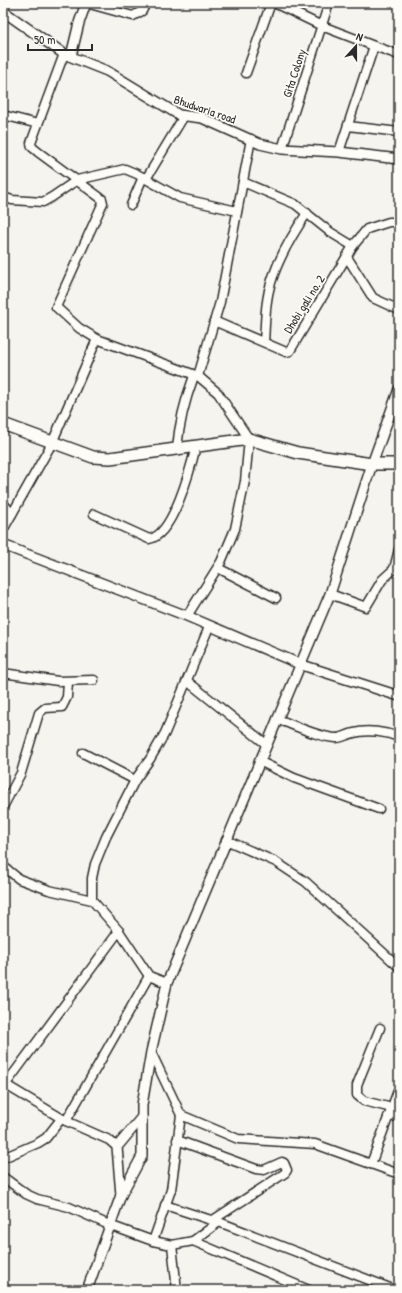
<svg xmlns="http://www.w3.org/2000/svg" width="402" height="1293" font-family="'Patrick Hand',sans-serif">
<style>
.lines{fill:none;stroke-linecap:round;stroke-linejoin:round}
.minor-casing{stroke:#2b2b2b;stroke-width:11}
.tertiary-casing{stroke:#2b2b2b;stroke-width:12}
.secondary-casing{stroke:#2b2b2b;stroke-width:14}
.minor{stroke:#fdfcf7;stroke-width:8}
.tertiary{stroke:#fdfcf7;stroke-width:9}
.secondary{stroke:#fdfcf7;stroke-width:11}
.labels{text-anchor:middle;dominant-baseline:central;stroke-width:3.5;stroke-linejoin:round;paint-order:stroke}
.street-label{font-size:12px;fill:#2b2b2b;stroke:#fdfcf7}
</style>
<rect width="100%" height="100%" fill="#f5f4ef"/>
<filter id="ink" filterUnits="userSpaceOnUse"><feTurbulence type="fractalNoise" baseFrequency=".025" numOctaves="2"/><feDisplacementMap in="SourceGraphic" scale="8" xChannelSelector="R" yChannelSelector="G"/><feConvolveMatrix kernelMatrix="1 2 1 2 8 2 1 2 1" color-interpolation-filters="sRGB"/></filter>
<g filter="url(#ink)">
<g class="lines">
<!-- minor casing -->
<g class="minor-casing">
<g id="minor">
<path d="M86,3L133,16L142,11L146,3"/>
<path d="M274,3L322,26L374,46L339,152"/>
<path d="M374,46L399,55"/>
<path d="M64,54L31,143L32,147L38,152L102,199L103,203L101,207L56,307L79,328L97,339"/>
<path d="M246,73L271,3"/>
<path d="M3,115L38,124"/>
<path d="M348,126L399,132"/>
<path d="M282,149L329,3"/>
<path d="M146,179L184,116"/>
<path d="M243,182L295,204L330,232L353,246"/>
<path d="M3,197L12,200L43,202L52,197L77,180L125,169L137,174L180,198L237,211"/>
<path d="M131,205L143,177"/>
<path d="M347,257L373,298L399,310"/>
<path d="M214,321L286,352L290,351L353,246L367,229L389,222H399"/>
<path d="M264,342C265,328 265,314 267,301C271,270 290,238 307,213"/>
<path d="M198,376L220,302L251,139"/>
<path d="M177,449C179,423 185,400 194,376"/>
<path d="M3,503L12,514"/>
<path d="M94,514L149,539C173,536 191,467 196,446"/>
<path d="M3,530L52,443L97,339L198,376L218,393L249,439L245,481L235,529L221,562L187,616"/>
<path d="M218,568L276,598"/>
<path d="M330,594L366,607L382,580L394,569L399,549"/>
<path d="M3,673L58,681L94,680"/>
<path d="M187,681L266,744"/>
<path d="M277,719C294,725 318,737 336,738C342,738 348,734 354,733C367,729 386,732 399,737"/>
<path d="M83,753L135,780"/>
<path d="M259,761L294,778L379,809"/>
<path d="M4,805L21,773L39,713L45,708L62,707L67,697L68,682"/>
<path d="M226,840L276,862L306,882L399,967"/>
<path d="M3,866L19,879L49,890L92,900"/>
<path d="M119,931L149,976L167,983"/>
<path d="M380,1028L357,1085V1095L364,1101L392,1108"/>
<path d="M151,1052L181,1115L238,1139L315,1144L399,1174"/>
<path d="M6,1085L66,1121L149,976"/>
<path d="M3,1088L119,931L92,900V878L95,864L106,837L135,780L150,759L165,733L209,627"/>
<path d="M388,1117L399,1116"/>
<path d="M66,1121L109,1140L117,1147"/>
<path d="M177,1140L256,1169L264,1170L282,1162L284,1163L287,1170L285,1173L213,1220"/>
<path d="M3,1158L38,1143L46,1138L61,1119"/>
<path d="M371,1164L399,1088"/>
<path d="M3,1177L26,1194L37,1199L69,1207L109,1225L153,1241L172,1245L177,1290"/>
<path d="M165,1205L217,1222"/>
<path d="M153,1241L171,1190L181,1115"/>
<path d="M193,1241L219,1222L395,1290"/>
<path d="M172,1245L193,1241L309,1290"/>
</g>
</g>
<!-- tertiary casing -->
<g class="tertiary-casing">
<g id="tertiary">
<path d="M3,11L64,54L107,71L179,115L202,118L260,144L282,149L339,152L399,159"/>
<path d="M71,56L79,23L86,3"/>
<path d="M3,545L187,616L302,665L399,696"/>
<path d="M121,1195L117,1147L142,1117"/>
<path d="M87,1290L121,1195L142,1156V1105L151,1052L167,983L330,594L372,464L399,389"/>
</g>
</g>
<!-- secondary casing -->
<g class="secondary-casing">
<path id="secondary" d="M3,424L93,457L110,458L249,439L298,453L372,464H399"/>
</g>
<!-- minor -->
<use href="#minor" class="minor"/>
<!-- tertiary -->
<use href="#tertiary" class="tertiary"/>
<!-- secondary -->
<use href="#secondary" class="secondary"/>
</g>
</g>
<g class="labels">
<!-- street labels -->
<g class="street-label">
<text transform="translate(294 73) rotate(-72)">Gita Colony</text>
<text transform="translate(205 109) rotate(19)">Bhudwaria road</text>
<text transform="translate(304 304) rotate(-58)">Dhobi gali no. 2</text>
</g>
</g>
<!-- margin -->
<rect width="402" height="1293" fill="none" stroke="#fdfcf7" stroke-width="16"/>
<rect x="8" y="8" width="386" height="1277" fill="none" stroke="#2b2b2b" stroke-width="1.5" filter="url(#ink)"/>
<!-- north arrow -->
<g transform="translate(356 46) rotate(21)" stroke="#fdfcf7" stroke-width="3" paint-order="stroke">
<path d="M0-3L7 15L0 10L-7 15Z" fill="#2b2b2b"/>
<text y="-6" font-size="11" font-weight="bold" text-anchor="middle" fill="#2b2b2b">N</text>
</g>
<!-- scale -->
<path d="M28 44v6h64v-6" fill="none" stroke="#2b2b2b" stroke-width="2"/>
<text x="34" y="44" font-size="12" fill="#2b2b2b" stroke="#fdfcf7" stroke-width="3" paint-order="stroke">50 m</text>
</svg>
